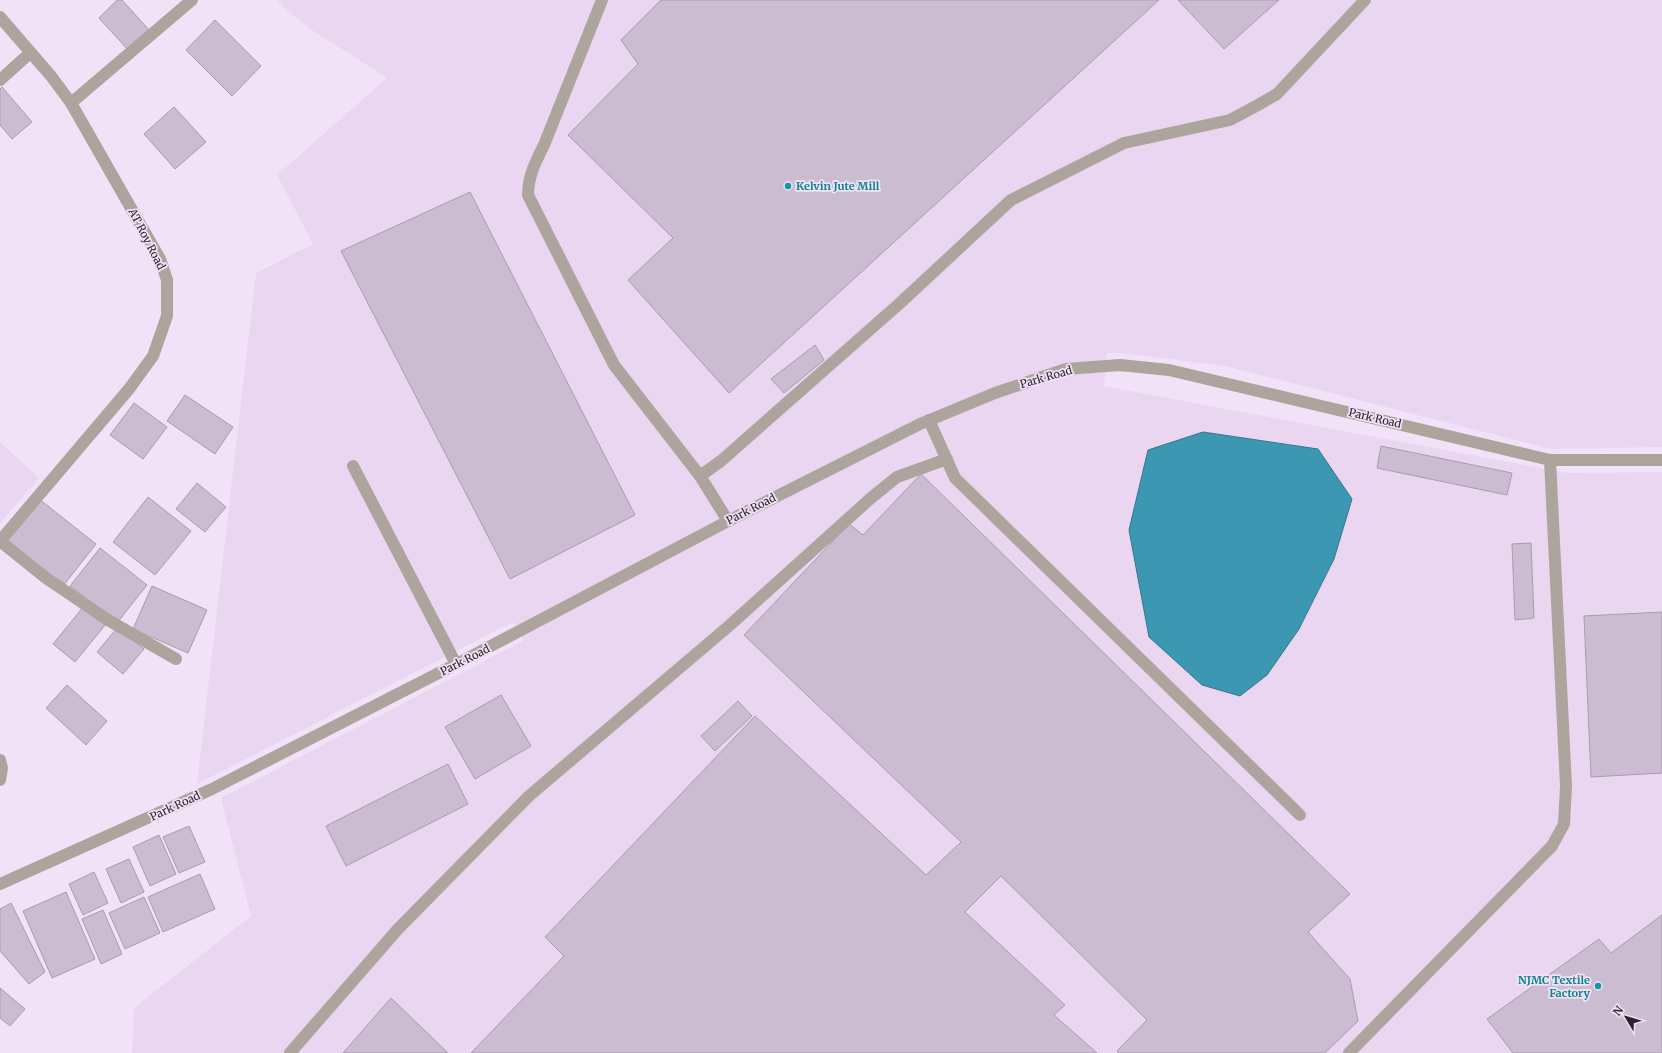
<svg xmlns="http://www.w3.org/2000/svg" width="1662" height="1053" font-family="Merriweather,serif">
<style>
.built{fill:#ebd6f1}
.water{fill:#3c98b2;stroke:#37768a}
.building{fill:#ccbcd1;stroke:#aa9baf}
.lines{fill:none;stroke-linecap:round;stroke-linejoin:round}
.minor{stroke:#aea49e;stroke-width:12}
.culture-dot{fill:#0f9aa8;stroke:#f2e2f7;stroke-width:1.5}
.labels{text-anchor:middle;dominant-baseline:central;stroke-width:3.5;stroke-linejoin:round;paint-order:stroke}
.culture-label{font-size:11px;font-weight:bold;fill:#0d838f;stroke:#f2e2f7;text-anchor:start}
.street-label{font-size:11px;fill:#2c252d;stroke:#f2e2f7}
</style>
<rect width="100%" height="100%" fill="#f2e2f7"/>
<!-- built -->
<g class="built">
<path d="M277,0H1662V447L1552,449L1225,366L1120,353H1107L1104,386L1567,473L1662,472V1053H132L134,1008L251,916L221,798L523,641L513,622L197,784L256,273L313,244L277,175L387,78L312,30L292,15Z"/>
<path d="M0,442L39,478L0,523Z"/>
</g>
<!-- water -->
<path class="water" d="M1203,432L1318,449L1352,499L1334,559L1299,629L1267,675L1240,696L1202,685L1149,637L1129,530L1148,450Z"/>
<!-- building -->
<g class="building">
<path d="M117,0H122L150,31L129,51L99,18Z"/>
<path d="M661,0H1159L729,393L628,280L673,238L568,135L638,64L621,40Z"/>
<path d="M1178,0H1279L1224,49Z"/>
<path d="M215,20L261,66L232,96L186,50Z"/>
<path d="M2,87L32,122L12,139L0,125V89Z"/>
<path d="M174,107L206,142L175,169L144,134Z"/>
<path d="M470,192L635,515L510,579L341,251Z"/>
<path d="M815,345L824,360L784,393L771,379Z"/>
<path d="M185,395L233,427L215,454L167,421Z"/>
<path d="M134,403L167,427L143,459L110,435Z"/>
<path d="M1381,446L1512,473L1507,495L1377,468Z"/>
<path d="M921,474L1350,894L1308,932L1350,979L1358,1021L1325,1053H1119L1117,1051L1147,1020L1001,876L965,912L1065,1005L1054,1015L1097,1053H471L564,956L545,937L755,716L926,875L961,842L744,635L849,524L863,535Z"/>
<path d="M197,483L226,507L205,532L176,509Z"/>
<path d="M148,497L191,531L155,575L113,542Z"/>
<path d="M39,499L96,544L63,586L6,541Z"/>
<path d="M1531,543L1534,618L1515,620L1512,544Z"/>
<path d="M100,548L147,585L117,623L70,586Z"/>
<path d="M152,586L207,610L188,653L133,629Z"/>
<path d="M84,606L106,624L75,662L53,644Z"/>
<path d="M1662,612V773L1591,777L1584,616Z"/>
<path d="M117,628L144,649L123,674L97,652Z"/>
<path d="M67,685L107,721L86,745L46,708Z"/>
<path d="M501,695L531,746L475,779L445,727Z"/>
<path d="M738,701L752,716L715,751L701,736Z"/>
<path d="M448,764L468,804L346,866L326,826Z"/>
<path d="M189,826L205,862L179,873L163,837Z"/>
<path d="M159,835L176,874L150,886L133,847Z"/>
<path d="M129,859L144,892L121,903L106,869Z"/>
<path d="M94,872L108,903L83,915L69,884Z"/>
<path d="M200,874L215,909L163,932L148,897Z"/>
<path d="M66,892L95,959L52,978L23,911Z"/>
<path d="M144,897L160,933L125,949L109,913Z"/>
<path d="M11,903L45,972L29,984L0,951V909Z"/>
<path d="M103,910L122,954L101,964L82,919Z"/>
<path d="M1662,915V1053H1513L1487,1019L1599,939L1611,953Z"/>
<path d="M0,988L25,1009L10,1026L0,1018Z"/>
<path d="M391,998L448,1053H343Z"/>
</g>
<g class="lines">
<!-- minor -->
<g class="minor">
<path d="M602,0L544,145C536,161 528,176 528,195L614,365L700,476L728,521"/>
<path d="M0,17L51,76L71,103L160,259L167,280V316L153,356L129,389L0,541"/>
<path d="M0,80L30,53"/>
<path d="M71,103L192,0"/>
<path d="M929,420L955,478L1300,815"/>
<path d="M353,466L456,664"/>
<path d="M700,476L721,461L899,304L1011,200L1124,143L1230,120L1258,105L1277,94L1365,0"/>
<path d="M0,541L46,578L108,620L176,659"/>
<path d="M0,760L2,768L0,780"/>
<path d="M0,884L212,789L468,658L728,521L920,424L995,393L1066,369L1120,365L1169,370L1550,460H1662"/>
<path d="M290,1053L398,929L529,796L730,625L871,498L897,477L947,459"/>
<path d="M1349,1053L1552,846L1564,824L1566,786L1550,460"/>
</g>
</g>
<!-- markers -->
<g class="culture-dot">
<circle cx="788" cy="186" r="4"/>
<circle cx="1598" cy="986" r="4"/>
</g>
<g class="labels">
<!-- culture labels -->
<g class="culture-label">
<text x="796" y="186">Kelvin Jute Mill</text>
<text x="1590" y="980" text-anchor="end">NJMC Textile<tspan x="1590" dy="13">Factory</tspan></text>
</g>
<!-- street labels -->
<g class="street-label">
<text transform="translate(147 239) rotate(63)">AT Roy Road</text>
<text transform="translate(1046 377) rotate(-16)">Park Road</text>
<text transform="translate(1375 418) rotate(13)">Park Road</text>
<text transform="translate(751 509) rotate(-27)">Park Road</text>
<text transform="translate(465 660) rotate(-27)">Park Road</text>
<text transform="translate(175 806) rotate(-25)">Park Road</text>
</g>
</g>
<!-- north arrow -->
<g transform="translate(1626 1017) rotate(308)" stroke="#f2e2f7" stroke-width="3" paint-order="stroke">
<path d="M0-3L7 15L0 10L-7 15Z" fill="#2c252d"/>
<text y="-6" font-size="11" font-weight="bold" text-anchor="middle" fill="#2c252d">N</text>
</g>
</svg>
